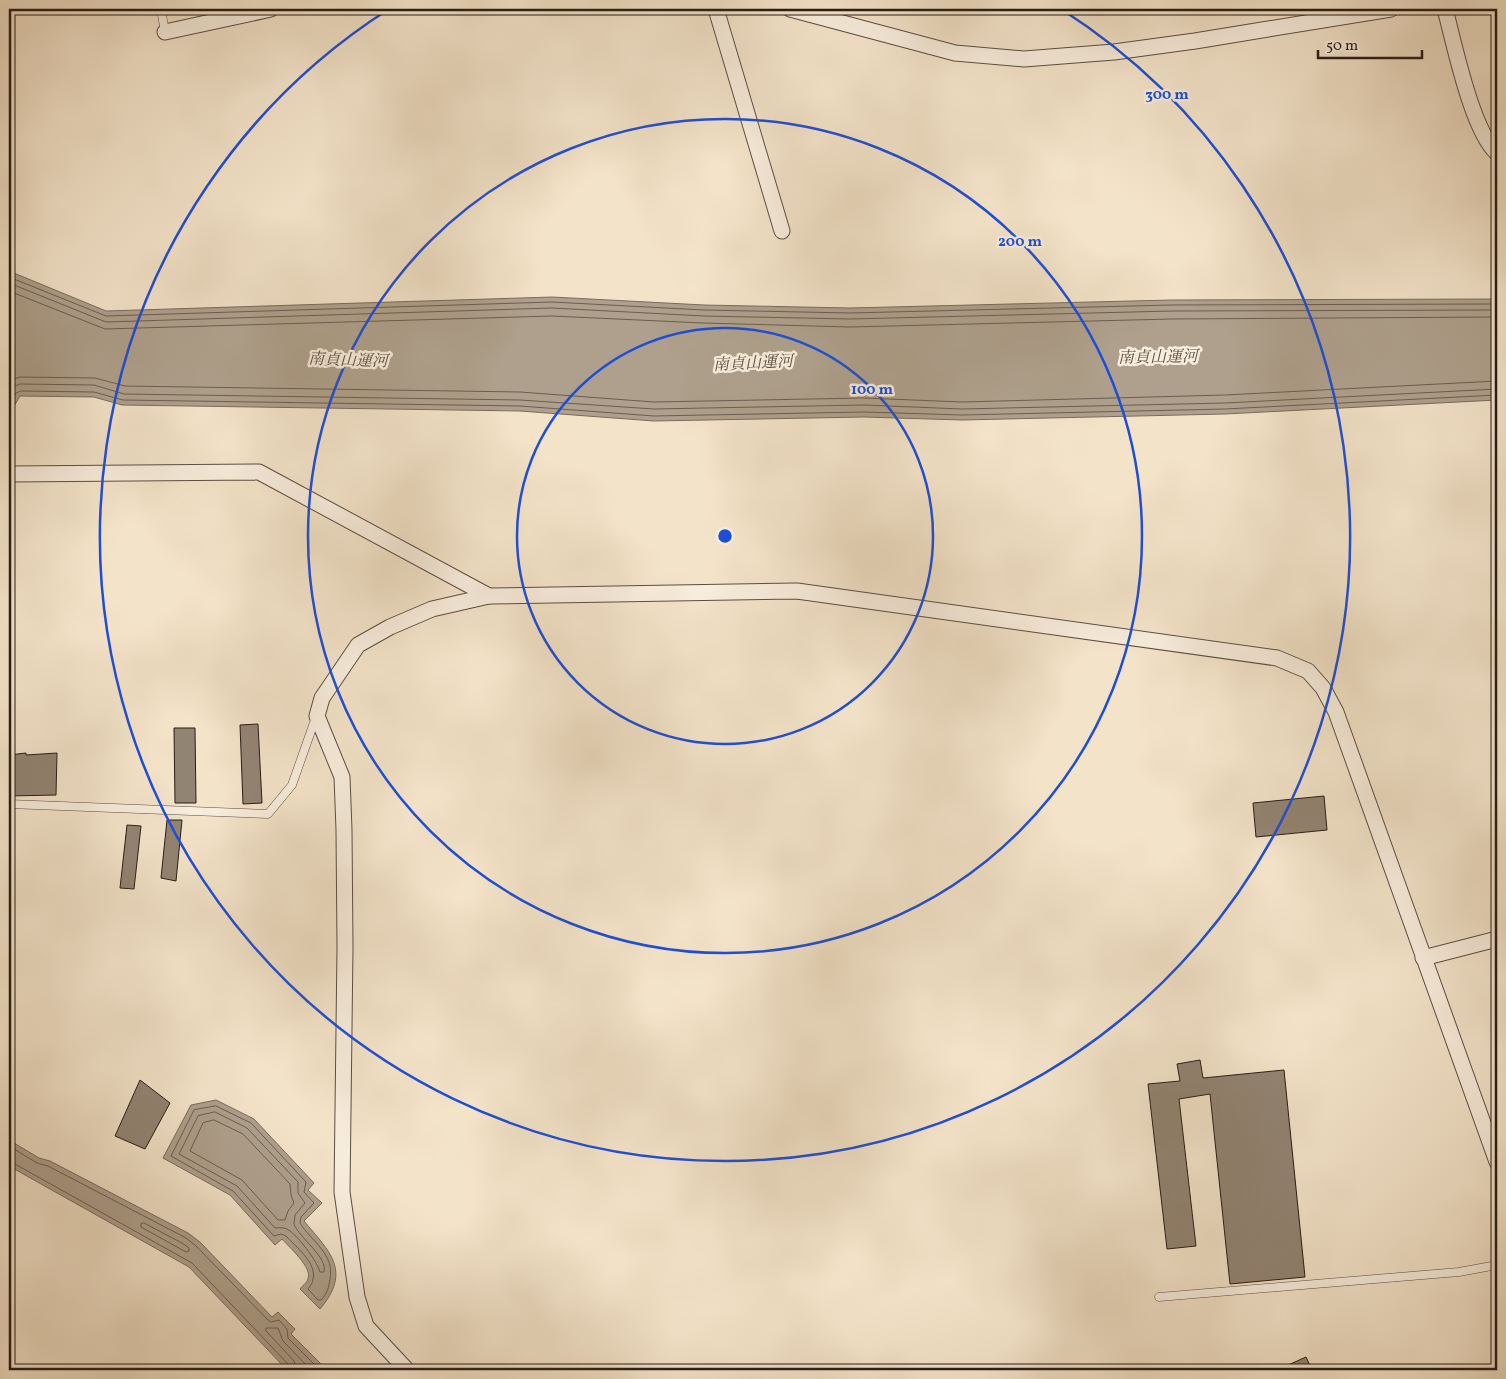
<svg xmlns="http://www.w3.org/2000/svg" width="1506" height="1379" font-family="Vollkorn,'Noto Serif JP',serif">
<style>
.water{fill:#aea08c;stroke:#786c5d}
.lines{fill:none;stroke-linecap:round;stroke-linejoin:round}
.shore{stroke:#6b5e51;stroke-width:1}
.building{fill:#928473;stroke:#281d16}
.lane-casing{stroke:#5b4e43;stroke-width:9}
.street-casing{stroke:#5b4e43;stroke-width:17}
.lane{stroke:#f7eddc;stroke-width:8}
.street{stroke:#f7eddc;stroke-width:15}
.ring{fill:none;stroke:#1d4ed8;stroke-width:2.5}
.labels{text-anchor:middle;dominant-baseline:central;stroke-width:5;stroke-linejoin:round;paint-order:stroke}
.water-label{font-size:16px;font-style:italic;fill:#5e5145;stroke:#f7eddc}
.centre{fill:#1d4ed8;stroke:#f7eddc;stroke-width:2.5}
.ring-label{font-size:15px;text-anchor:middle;font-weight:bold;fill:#1d4ed8;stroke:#f7eddc;stroke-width:5;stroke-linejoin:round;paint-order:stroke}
</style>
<rect width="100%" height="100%" fill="#f3e3c9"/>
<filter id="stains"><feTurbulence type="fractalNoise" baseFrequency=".004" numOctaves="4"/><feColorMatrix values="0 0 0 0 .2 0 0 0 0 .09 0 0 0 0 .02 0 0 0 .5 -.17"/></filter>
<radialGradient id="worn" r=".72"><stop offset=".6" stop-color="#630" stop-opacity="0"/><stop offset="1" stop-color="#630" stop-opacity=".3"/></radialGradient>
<!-- water -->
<g class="water">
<path d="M9,271L106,311L552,297L704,305L850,308L1172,300L1497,299V400L1225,414L962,420L864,417L654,421L520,411L122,405L94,397L20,396L13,408L9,409Z"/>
<path d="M216,1100L254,1119L314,1183L308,1190L322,1203L304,1221C330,1252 352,1271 320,1309L300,1289C302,1286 307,1283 308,1279C313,1268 289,1247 282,1239L275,1245L230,1195L163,1158L191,1105Z"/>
<path d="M9,1140L39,1158L50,1161L188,1233L200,1242L272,1317L278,1312L295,1329L291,1334L327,1370H287L189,1267L9,1166Z"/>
</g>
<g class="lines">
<!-- shore -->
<g class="shore">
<path d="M9,277L106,316L552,302L704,310L850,313L1172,305L1497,304"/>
<path d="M9,283L106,322L552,308L704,316L850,319L1172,311L1497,310"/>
<path d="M9,291L105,329L552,316L703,323L850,327L1172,319L1497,317"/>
<path d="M9,381L20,377L95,378L125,386L520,392L654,402L864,398L962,402L1225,395L1497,381"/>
<path d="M9,392L13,387L20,384L94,385L124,394L520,400L654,409L864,405L962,409L1225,403L1497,389"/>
<path d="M9,404L16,393L21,391L94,392L123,400L520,406L654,416L864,412L962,415L1225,409L1497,395"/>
<path d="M216,1106L251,1123L306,1182L304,1192L314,1203L301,1217L300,1223C311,1241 335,1254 330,1279C329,1287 327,1294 321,1300H318L308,1289C310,1286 313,1283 313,1279C317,1263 296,1247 286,1236L281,1234L274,1236L233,1191L171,1156L194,1110Z"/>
<path d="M215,1112L247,1128L298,1182V1193L305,1203L295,1215L294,1224C300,1239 328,1257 324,1272H320C317,1261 297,1234 287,1229C283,1227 279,1228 275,1228L237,1186L179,1154L198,1116Z"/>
<path d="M214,1120L243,1134L290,1184L291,1195L294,1203L288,1211L285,1220H278L242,1180L190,1151L203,1123Z"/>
<path d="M9,1146L37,1163L48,1166L186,1238L196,1246L268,1320L271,1322L279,1320L287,1329L288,1338L320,1370"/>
<path d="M9,1162L13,1163L192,1263L289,1365L290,1370"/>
<path d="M144,1223L182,1243L189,1248V1251L186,1252L141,1227V1224Z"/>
<path d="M297,1370L294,1361L266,1331V1328H278L283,1341L311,1370"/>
</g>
</g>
<!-- building -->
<g class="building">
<path d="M258,724L262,803L243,804L240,725Z"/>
<path d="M174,728H195L196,803H175Z"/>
<path d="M26,753V755L57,753L56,795L9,796V755Z"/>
<path d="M1324,796L1327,830L1256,837L1253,803Z"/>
<path d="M167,820H182L176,881L161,878Z"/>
<path d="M127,825L141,826L134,889L120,888Z"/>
<path d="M1200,1060L1203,1078L1284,1070L1305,1277L1230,1284L1210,1094L1179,1099L1196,1246L1167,1249L1148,1084L1180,1081L1177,1064Z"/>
<path d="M140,1080L170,1103L145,1149L115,1136Z"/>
<path d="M1306,1357L1312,1370H1277Z"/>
</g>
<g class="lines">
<!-- lane casing -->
<g class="lane-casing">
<g id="lane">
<path d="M161,9L165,32"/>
<path d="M9,804L268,814L292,785L316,717"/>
<path d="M1159,1297L1459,1272L1497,1265"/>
</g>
</g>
<!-- street casing -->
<g class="street-casing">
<g id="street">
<path d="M716,9L782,231"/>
<path d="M790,9L955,53L1024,59L1114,52L1195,41L1391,9"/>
<path d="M1445,9C1454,43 1472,131 1497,153"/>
<path d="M165,32L271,9"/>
<path d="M9,474L259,472L489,596"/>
<path d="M1423,958L1497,939"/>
<path d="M407,1370L366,1326L357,1297L342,1192L345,947L344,830L342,777L317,716L322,698L358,645L390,627L432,609L489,596L797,591L1277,658L1308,671L1323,688L1336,712L1497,1162"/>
</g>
</g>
<!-- lane -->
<use href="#lane" class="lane"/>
<!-- street -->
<use href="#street" class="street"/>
</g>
<!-- distance rings -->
<g class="ring">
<circle cx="725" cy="536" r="208"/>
<circle cx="725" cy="536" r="417"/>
<path d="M1061 9A625 625 0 1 1 389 9"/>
</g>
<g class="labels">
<!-- water labels -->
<g class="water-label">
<text transform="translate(1158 358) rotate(-1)">南貞山運河</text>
<text transform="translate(348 361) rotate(2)">南貞山運河</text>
<text transform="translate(753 364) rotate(-3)">南貞山運河</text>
</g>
</g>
<circle cx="725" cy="536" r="8" class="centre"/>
<g class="ring-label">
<text x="1167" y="99">300 m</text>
<text x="1020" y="246">200 m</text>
<text x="872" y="394">100 m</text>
</g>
<!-- margin -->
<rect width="1506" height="1379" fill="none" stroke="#f3e3c9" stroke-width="30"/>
<rect x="10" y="10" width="1486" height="1359" fill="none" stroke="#281d16" stroke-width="2.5"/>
<rect x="15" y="15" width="1476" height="1349" fill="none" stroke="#281d16"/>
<!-- scale -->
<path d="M1318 50v8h104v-8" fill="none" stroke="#281d16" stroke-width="2.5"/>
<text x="1326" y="50" font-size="15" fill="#281d16" stroke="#f7eddc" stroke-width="4" paint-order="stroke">50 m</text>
<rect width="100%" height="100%" filter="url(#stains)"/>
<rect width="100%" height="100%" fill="url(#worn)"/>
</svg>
